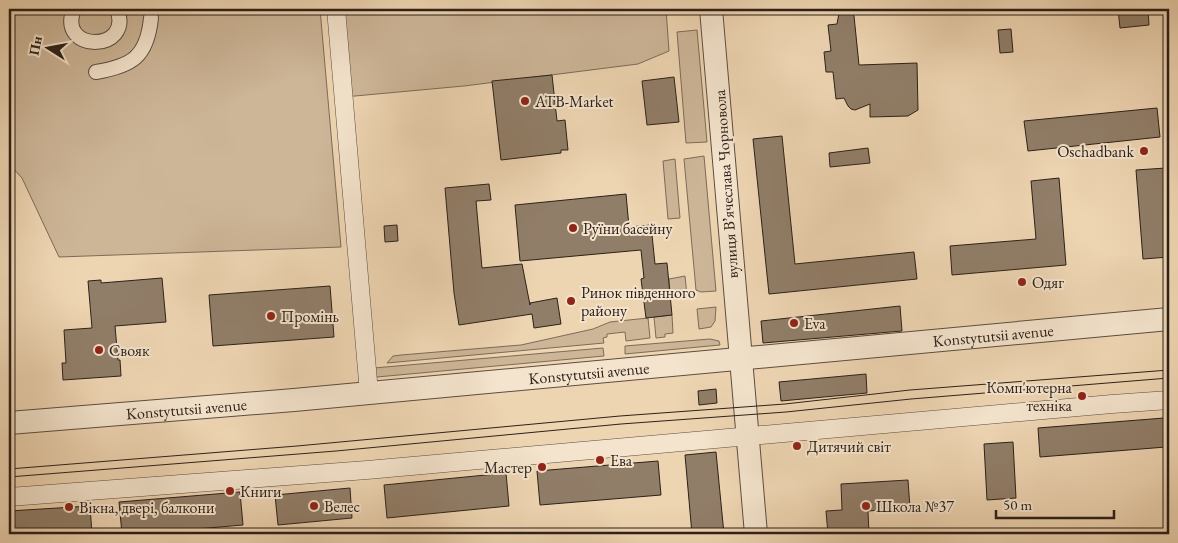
<svg xmlns="http://www.w3.org/2000/svg" width="1178" height="543" font-family="'EB Garamond',serif">
<style>
.green{fill:#cdb698;stroke:#7c6b59}
.building{fill:#917e69;stroke:#2c201a}
.lines{fill:none;stroke-linecap:round;stroke-linejoin:round}
.pedestrian-casing{stroke:#5c4d40;stroke-width:16}
.minor-casing{stroke:#5c4d40;stroke-width:19}
.tertiary-casing{stroke:#5c4d40;stroke-width:24}
.pedestrian{stroke:#f4e4cd;stroke-width:14}
.minor{stroke:#f4e4cd;stroke-width:18}
.tertiary{stroke:#f4e4cd;stroke-width:22}
.tram{stroke:#2c201a;stroke-width:1}
.poi-dot{fill:#8f2418;stroke:#f4e4cd;stroke-width:2}
.labels{text-anchor:middle;dominant-baseline:central;stroke-width:4;stroke-linejoin:round;paint-order:stroke}
.poi-label{font-size:16px;fill:#2c201a;stroke:#f4e4cd;text-anchor:start}
.street-label{font-size:16px;fill:#2c201a;stroke:#f4e4cd}
</style>
<rect width="100%" height="100%" fill="#eed5b2"/>
<filter id="stains"><feTurbulence type="fractalNoise" baseFrequency=".004" numOctaves="4"/><feColorMatrix values="0 0 0 0 .2 0 0 0 0 .09 0 0 0 0 .02 0 0 0 .5 -.17"/></filter>
<radialGradient id="worn" r=".72"><stop offset=".6" stop-color="#630" stop-opacity="0"/><stop offset="1" stop-color="#630" stop-opacity=".3"/></radialGradient>
<!-- green -->
<g class="green">
<path d="M9,9H320L341,247L59,257L22,178L9,164Z"/>
<path d="M336,9H666L669,51L638,64L464,86L344,97Z"/>
<path d="M697,30L707,142L686,143L677,32Z"/>
<path d="M704,156L716,291L701,292L696,290L684,159Z"/>
<path d="M675,159L680,218L668,219L663,161Z"/>
<path d="M685,276L687,296L676,298L670,293L669,279Z"/>
<path d="M716,307L715,321L711,327L699,329L697,309Z"/>
<path d="M672,315L673,333L665,334V337L656,338L654,317Z"/>
<path d="M648,318L650,338L626,341L625,332L607,334V337L603,338L604,343L387,363L393,356L401,355L521,345L593,329L610,322Z"/>
<path d="M710,339L719,341L720,345L625,354V346Z"/>
<path d="M603,348L604,356L377,377L374,368Z"/>
</g>
<!-- building -->
<g class="building">
<path d="M845,9H850L854,16L859,65L917,63L918,110L908,116L870,117V104L855,110L851,109L848,106L844,98L836,99L833,72H826L824,52L831,51L828,25L837,24L839,13Z"/>
<path d="M1118,9H1148L1149,25L1120,28Z"/>
<path d="M1011,29L1013,52L1000,53L998,30Z"/>
<path d="M552,75L557,121L565,120L568,150H561V153L501,160L492,81Z"/>
<path d="M674,77L679,122L647,125L642,81Z"/>
<path d="M1157,108L1160,137L1028,151L1024,121Z"/>
<path d="M782,136L795,264L914,252L917,279L769,294L753,139Z"/>
<path d="M868,148L870,163L830,167L829,153Z"/>
<path d="M1166,168L1169,214V257L1143,259L1136,170Z"/>
<path d="M1059,178L1066,265L952,275L950,246L1036,239L1031,181Z"/>
<path d="M489,184L491,200L476,201L482,268L522,264L530,305V303L557,298L561,324L534,328L532,314L459,325L454,293L445,188Z"/>
<path d="M626,194L629,227L651,225L655,264L667,263L672,315L646,318L641,279L644,278L641,250L520,261L515,205Z"/>
<path d="M397,225L398,241L385,242L384,226Z"/>
<path d="M162,278L166,322L115,326L118,360H120L121,376L63,380L62,363H66L64,330L92,328L88,281L101,280V283Z"/>
<path d="M330,286L334,337L213,346L209,295Z"/>
<path d="M900,306L902,331L763,343L761,321Z"/>
<path d="M866,374L867,393L781,401L779,382Z"/>
<path d="M716,389L717,403L699,405L698,391Z"/>
<path d="M1164,418L1166,447L1040,457L1038,428Z"/>
<path d="M1013,442L1016,498L987,500L984,444Z"/>
<path d="M716,452L724,534H692L685,455Z"/>
<path d="M658,461L661,495L540,505L537,471Z"/>
<path d="M506,473L509,506L387,518L384,485Z"/>
<path d="M908,480L910,508L868,511L869,534H828L826,511L842,510L841,484Z"/>
<path d="M350,488L352,518L278,525L275,495Z"/>
<path d="M240,492L243,525L138,534H122L119,502Z"/>
<path d="M90,506L92,534H9V511Z"/>
</g>
<g class="lines">
<!-- pedestrian casing -->
<g class="pedestrian-casing">
<g id="pedestrian">
<path d="M74,9C56,53 134,53 117,9"/>
<path d="M96,72C132,66 147,57 151,18"/>
</g>
</g>
<!-- minor casing -->
<g class="minor-casing">
<g id="minor">
<path d="M336,9L369,393"/>
<path d="M9,497L367,470L1112,404L1169,400"/>
</g>
</g>
<!-- tertiary casing -->
<g class="tertiary-casing">
<g id="tertiary">
<path d="M711,9L756,534"/>
<path id="s1" d="M9,423L294,400L1169,319"/>
</g>
</g>
<!-- pedestrian -->
<use href="#pedestrian" class="pedestrian"/>
<!-- minor -->
<use href="#minor" class="minor"/>
<!-- tertiary -->
<use href="#tertiary" class="tertiary"/>
<!-- tram -->
<g class="tram">
<path d="M9,469L297,446L620,416L785,404L910,390L1169,370"/>
<path d="M9,477L336,451L621,424L786,412L911,399L1169,378"/>
</g>
</g>
<!-- markers -->
<g class="poi-dot">
<circle cx="525" cy="101" r="5"/>
<circle cx="1144" cy="151" r="5"/>
<circle cx="573" cy="228" r="5"/>
<circle cx="1022" cy="282" r="5"/>
<circle cx="571" cy="301" r="5"/>
<circle cx="271" cy="316" r="5"/>
<circle cx="794" cy="323" r="5"/>
<circle cx="99" cy="350" r="5"/>
<circle cx="1082" cy="396" r="5"/>
<circle cx="797" cy="446" r="5"/>
<circle cx="600" cy="460" r="5"/>
<circle cx="542" cy="467" r="5"/>
<circle cx="230" cy="491" r="5"/>
<circle cx="314" cy="506" r="5"/>
<circle cx="866" cy="506" r="5"/>
<circle cx="69" cy="507" r="5"/>
</g>
<g class="labels">
<!-- poi labels -->
<g class="poi-label">
<text x="535" y="101">ATB-Market</text>
<text x="1134" y="151" text-anchor="end">Oschadbank</text>
<text x="583" y="228">Руїни басейну</text>
<text x="1032" y="282">Одяг</text>
<text x="581" y="292">Ринок південного<tspan x="581" dy="18">району</tspan></text>
<text x="281" y="316">Промінь</text>
<text x="804" y="323">Eva</text>
<text x="109" y="350">Свояк</text>
<text x="1072" y="387" text-anchor="end">Комп'ютерна<tspan x="1072" dy="18">техніка</tspan></text>
<text x="807" y="446">Дитячий світ</text>
<text x="610" y="460">Ева</text>
<text x="532" y="467" text-anchor="end">Мастер</text>
<text x="240" y="491">Книги</text>
<text x="324" y="506">Велес</text>
<text x="876" y="506">Школа №37</text>
<text x="79" y="507">Вікна, двері, балкони</text>
</g>
<!-- street labels -->
<g class="street-label">
<text transform="translate(726 184) rotate(-94)">вулиця Вʼячеслава Чорновола</text>
<text stroke="none"><textPath href="#s1" startOffset="988">Konstytutsii avenue</textPath></text>
<text stroke="none"><textPath href="#s1" startOffset="582">Konstytutsii avenue</textPath></text>
<text stroke="none"><textPath href="#s1" startOffset="178">Konstytutsii avenue</textPath></text>
</g>
</g>
<!-- margin -->
<rect width="1178" height="543" fill="none" stroke="#eed5b2" stroke-width="30"/>
<rect x="10" y="10" width="1158" height="523" fill="none" stroke="#2c201a" stroke-width="2.5"/>
<rect x="15" y="15" width="1148" height="513" fill="none" stroke="#2c201a"/>
<!-- north arrow -->
<g transform="translate(48 48) rotate(281)" stroke="#f4e4cd" stroke-width="4" paint-order="stroke">
<path d="M0-4L9 19L0 12L-9 19Z" fill="#2c201a"/>
<text y="-8" font-size="14" font-weight="bold" text-anchor="middle" fill="#2c201a">Пн</text>
</g>
<!-- scale -->
<path d="M996 510v8h118v-8" fill="none" stroke="#2c201a" stroke-width="2.5"/>
<text x="1003" y="510" font-size="15" fill="#2c201a" stroke="#f4e4cd" stroke-width="4" paint-order="stroke">50 m</text>
<rect width="100%" height="100%" filter="url(#stains)"/>
<rect width="100%" height="100%" fill="url(#worn)"/>
</svg>
